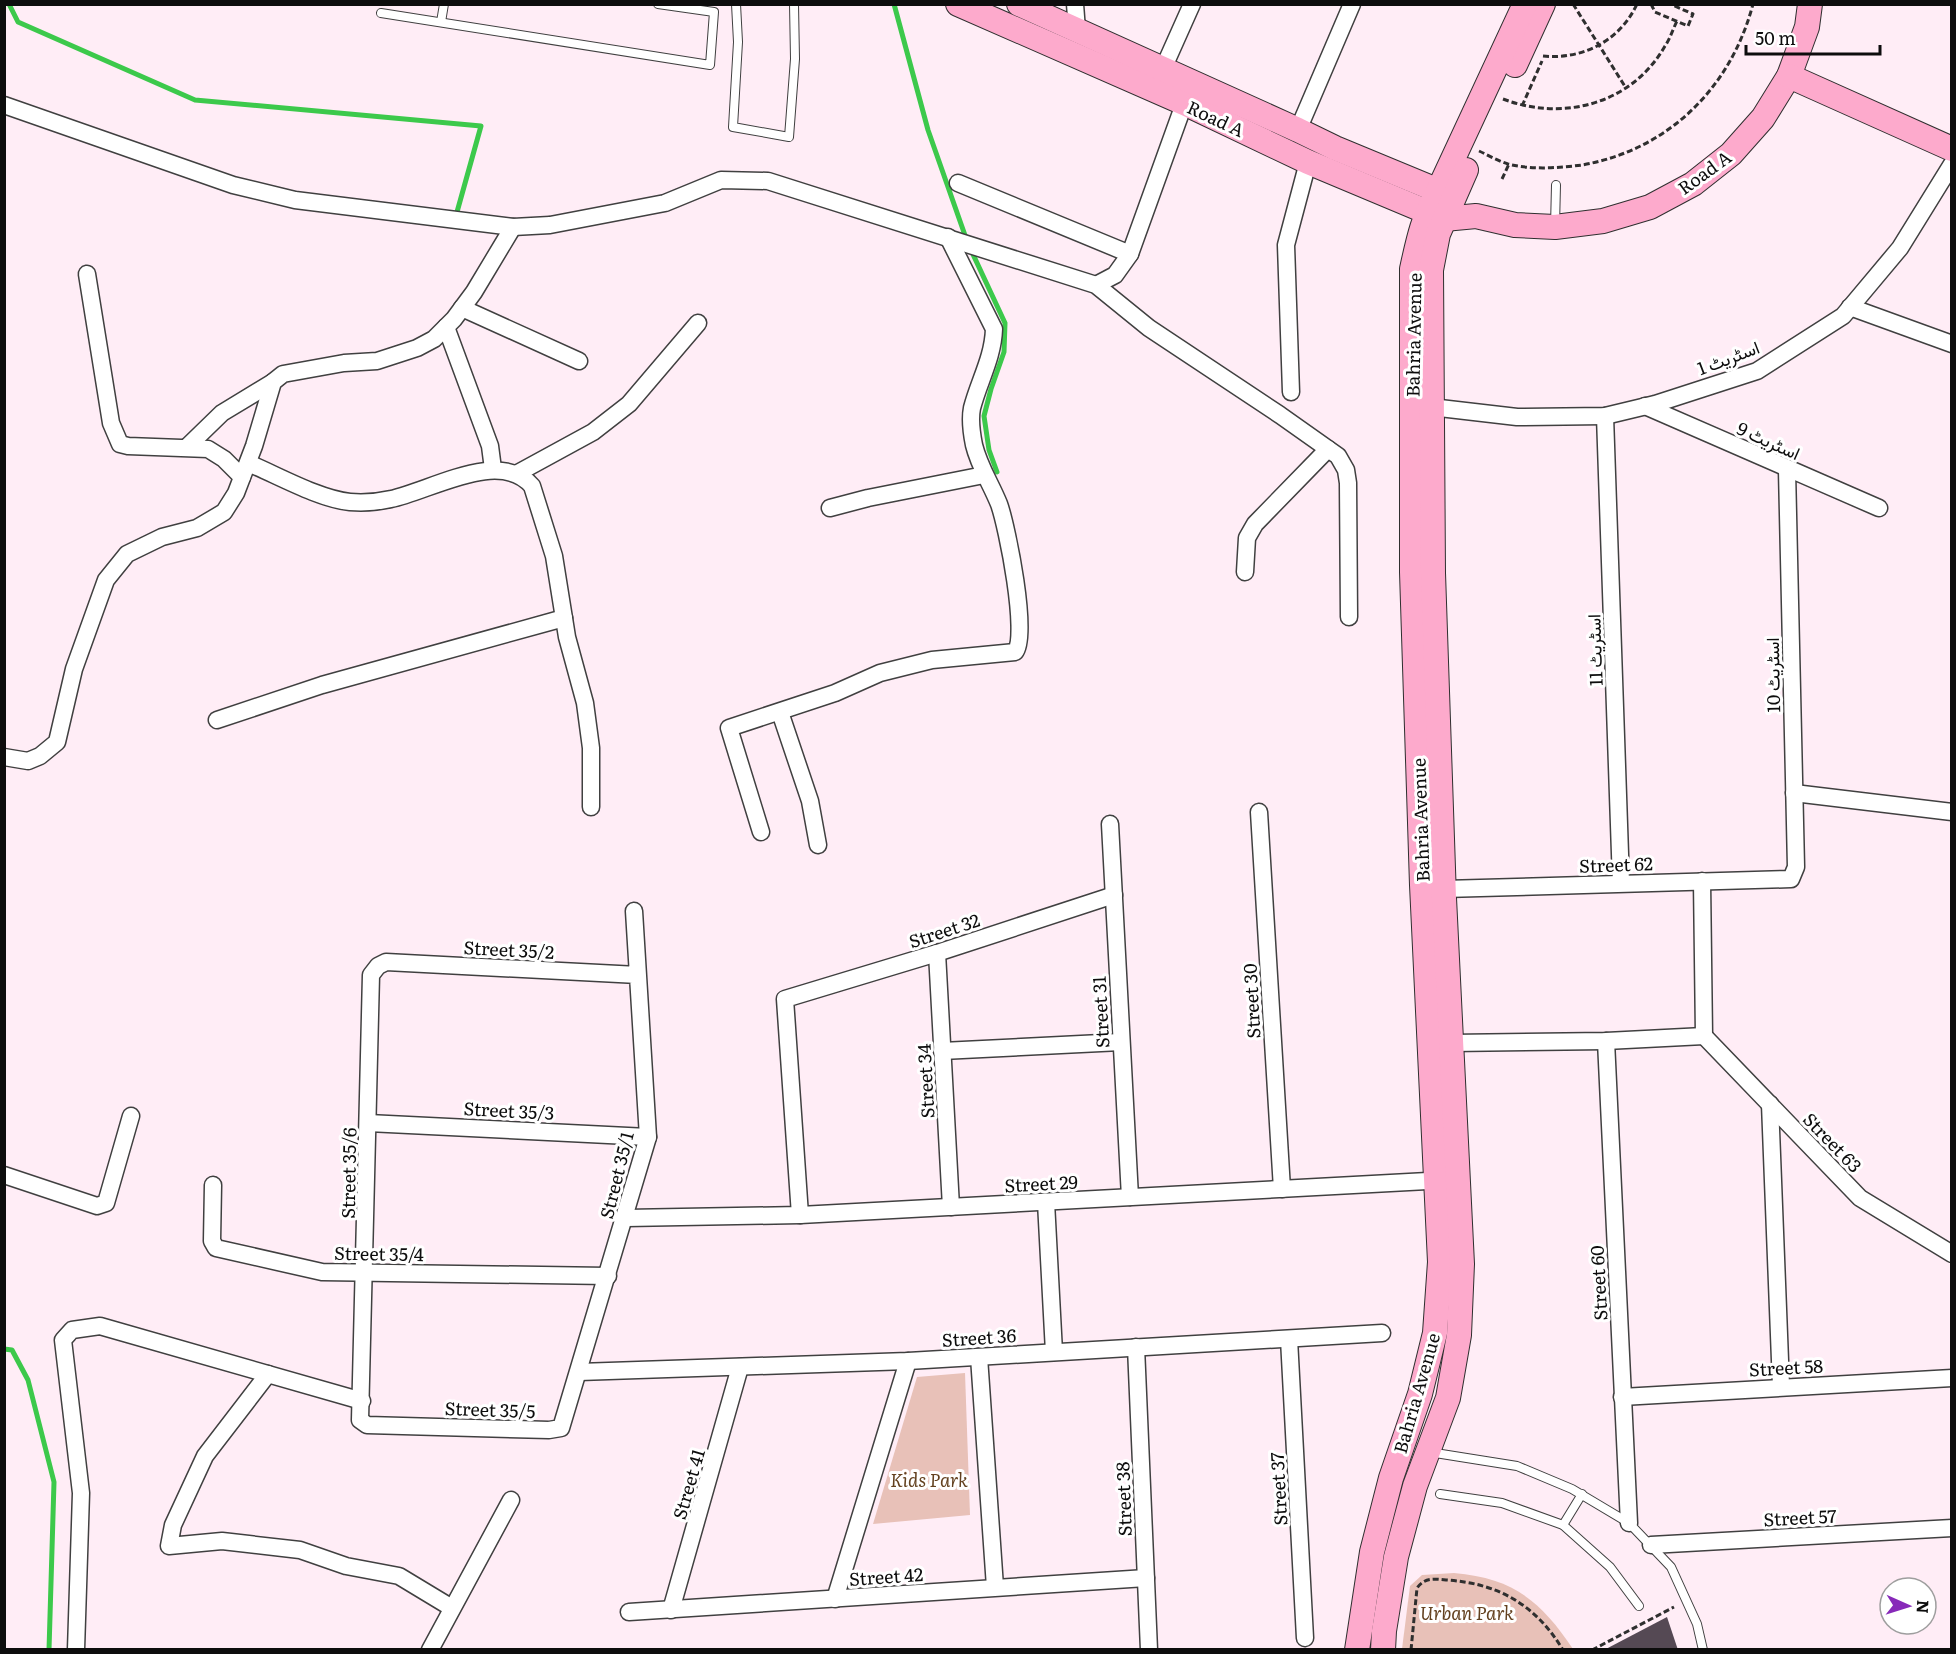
<svg xmlns="http://www.w3.org/2000/svg" width="1956" height="1654" font-family="Literata,Vazirmatn,serif">
<style>
.green{fill:#e8c1b8}
.lines{fill:none;stroke-linecap:round;stroke-linejoin:round}
.stream{stroke:#3cc94b;stroke-width:5}
.building{fill:#554954}
.lane-casing{stroke:#404040;stroke-width:10}
.street-casing{stroke:#404040;stroke-width:19}
.secondary-casing{stroke:#2f2f2f;stroke-width:26}
.path{stroke:#2f2f2f;stroke-width:3;stroke-dasharray:6 3;stroke-linecap:butt}
.lane{stroke:#fff;stroke-width:8}
.street{stroke:#fff;stroke-width:16}
.secondary{stroke:#fdaacc;stroke-width:24}
.labels{text-anchor:middle;dominant-baseline:central;stroke-width:6;stroke-linejoin:round;paint-order:stroke}
.street-label{font-size:18px;fill:#0d0d0d;stroke:#fff}
.park-label{font-size:18px;font-style:italic;fill:#63411f;stroke:#fff}
</style>
<rect width="100%" height="100%" fill="#ffedf6"/>
<!-- green -->
<g class="green">
<path d="M965,1373L970,1515L873,1524L917,1377Z"/>
<path d="M1454,1573C1513,1578 1541,1601 1573,1649H1402L1410,1586L1422,1575Z"/>
</g>
<g class="lines">
<!-- stream -->
<g class="stream">
<path d="M9,4L18,22L195,100L481,126L457,212"/>
<path d="M894,4L928,130L967,241"/>
<path d="M971,250L1005,323L1004,352L991,389L984,416L989,450L997,472"/>
<path d="M4,1349L12,1350L28,1380L54,1482L49,1650"/>
</g>
</g>
<!-- building -->
<path class="building" d="M1667,1617L1678,1650H1604Z"/>
<g class="lines">
<!-- lane casing -->
<g class="lane-casing">
<g id="lane">
<path d="M736,4L738,42L733,127L789,137L795,59L794,4"/>
<path d="M381,13L710,65L714,12L658,4"/>
<path d="M441,22L444,4"/>
<path d="M1555,226L1556,185"/>
<path d="M1429,1452L1517,1466L1572,1489L1629,1523L1671,1567L1697,1624L1703,1650"/>
<path d="M1440,1494L1502,1503L1563,1525L1610,1567L1639,1606"/>
<path d="M1563,1525L1582,1494"/>
</g>
</g>
<!-- street casing -->
<g class="street-casing">
<g id="street">
<path d="M1075,4L1077,30"/>
<path d="M1163,69L1192,4"/>
<path d="M4,105L233,185L295,200L513,227L550,225L665,203L721,180L768,181L1096,285L1149,328L1280,415L1338,456L1346,470L1348,483L1349,617"/>
<path d="M1298,130L1352,4"/>
<path d="M958,183L1130,254"/>
<path d="M87,274L111,423L120,444L128,446L208,449L224,459L242,477"/>
<path d="M1096,285L1115,275L1130,254L1188,93"/>
<path d="M1850,307L1952,344"/>
<path d="M462,308L579,361"/>
<path d="M446,327L490,446L493,469"/>
<path d="M1291,392L1286,245L1308,162"/>
<path d="M1645,406L1879,508"/>
<path d="M1431,407L1517,417L1605,416L1655,404L1757,371L1843,316L1900,248L1952,164"/>
<path d="M1605,416L1621,883"/>
<path d="M187,447L222,413L273,382"/>
<path d="M248,463C277,475 319,499 350,502C363,503 378,502 391,499C430,491 500,448 532,486L554,556L567,637L585,703L591,748V807"/>
<path d="M516,474L593,432L629,404L698,323"/>
<path d="M830,508L868,498L984,475"/>
<path d="M1245,572L1247,538L1255,524L1328,449"/>
<path d="M780,712L810,801L818,845"/>
<path d="M217,720L322,685L564,618"/>
<path d="M4,757L28,761L40,756L57,742L74,669L106,580L127,554L162,537L197,528L224,512L236,493L254,446L273,382L283,374L344,363L377,361L417,348L434,339L454,319L474,292L513,227"/>
<path d="M1794,793L1952,812"/>
<path d="M1259,812L1282,1189"/>
<path d="M1110,824L1130,1197"/>
<path d="M761,832L729,728L835,693L880,673L932,660L1015,652C1029,636 1007,526 999,504C991,484 979,466 974,445C972,435 970,418 972,408C979,381 993,358 994,329L948,237"/>
<path d="M1702,881L1704,1036"/>
<path d="M1444,889L1791,879L1796,867L1787,470"/>
<path d="M634,911L648,1137L561,1428L549,1430L367,1425L360,1420L371,975L378,966L386,962L638,975"/>
<path d="M937,953L951,1207"/>
<path d="M1704,1036L1860,1198L1952,1254"/>
<path d="M1606,1041L1629,1523"/>
<path d="M1451,1043L1606,1041L1704,1036"/>
<path d="M942,1051L1121,1042"/>
<path d="M1770,1104L1781,1386"/>
<path d="M368,1123L648,1137"/>
<path d="M4,1175L97,1206L106,1203L131,1116"/>
<path d="M213,1185L212,1241L216,1248L322,1272L608,1276"/>
<path d="M1046,1202L1054,1352"/>
<path d="M800,1215L785,999L937,953L1114,895"/>
<path d="M626,1218L800,1215L1446,1180"/>
<path d="M1289,1339L1305,1638"/>
<path d="M1136,1347L1149,1650"/>
<path d="M979,1357L995,1587"/>
<path d="M579,1372L908,1361L1382,1333"/>
<path d="M268,1374L205,1456L173,1525L169,1546L222,1541L300,1550L346,1566L399,1576L452,1608"/>
<path d="M1622,1397L1952,1378"/>
<path d="M1651,1545L1952,1528"/>
<path d="M835,1599L908,1361"/>
<path d="M671,1610L740,1367"/>
<path d="M629,1612L1146,1578"/>
<path d="M76,1650L81,1493L63,1340L72,1330L100,1326L362,1401"/>
<path d="M430,1650L511,1500"/>
</g>
</g>
<!-- secondary casing -->
<g class="secondary-casing">
<g id="secondary">
<path d="M958,4L1184,103L1308,162L1444,219L1476,216L1515,225L1555,227L1603,221L1650,207L1693,184L1731,154L1763,118L1789,76L1807,27L1810,4"/>
<path d="M1019,4L1298,130L1335,148L1451,196"/>
<path d="M1515,65L1543,4"/>
<path d="M1789,76L1952,149"/>
<path d="M1357,1650L1372,1552L1391,1478L1420,1394L1435,1333L1440,1262L1422,885L1412,572V269C1419,237 1423,218 1439,189L1525,4"/>
<path d="M1383,1650L1384,1631L1396,1557L1415,1486L1448,1398L1459,1335L1462,1264L1444,898L1433,573L1431,270L1438,234L1466,170"/>
</g>
</g>
<!-- path -->
<g class="path">
<path d="M1573,4L1626,88"/>
<path d="M1651,4L1655,12L1688,26L1693,14L1670,4"/>
<path d="M1543,56C1582,60 1620,41 1637,4"/>
<path d="M1503,99C1563,122 1632,104 1665,46C1670,39 1673,29 1677,21"/>
<path d="M1522,106L1542,61"/>
<path d="M1479,151C1488,155 1498,161 1508,164C1531,170 1559,168 1582,165C1668,150 1731,88 1753,4"/>
<path d="M1502,179L1509,164"/>
<path d="M1411,1650L1417,1588C1425,1577 1434,1579 1446,1580C1498,1583 1536,1605 1563,1650"/>
<path d="M1592,1650L1674,1607"/>
</g>
<!-- lane -->
<use href="#lane" class="lane"/>
<!-- street -->
<use href="#street" class="street"/>
<!-- secondary -->
<use href="#secondary" class="secondary"/>
</g>
<g class="labels">
<!-- street labels -->
<g class="street-label">
<text transform="translate(1216 118) rotate(25)">Road A</text>
<text transform="translate(1704 172) rotate(-36)">Road A</text>
<text transform="translate(1413 335) rotate(-89)">Bahria Avenue</text>
<text transform="translate(1728 357) rotate(-21)">اسٹریٹ 1</text>
<text transform="translate(1769 440) rotate(24)">اسٹریٹ 9</text>
<text transform="translate(1594 650) rotate(-92)">اسٹریٹ 11</text>
<text transform="translate(1772 675) rotate(-91)">اسٹریٹ 10</text>
<text transform="translate(1420 820) rotate(-92)">Bahria Avenue</text>
<text transform="translate(1616 864) rotate(-2)">Street 62</text>
<text transform="translate(944 930) rotate(-18)">Street 32</text>
<text transform="translate(509 949) rotate(3)">Street 35/2</text>
<text transform="translate(1251 1001) rotate(-93)">Street 30</text>
<text transform="translate(1100 1012) rotate(-93)">Street 31</text>
<text transform="translate(925 1081) rotate(-93)">Street 34</text>
<text transform="translate(509 1110) rotate(3)">Street 35/3</text>
<text transform="translate(1833 1142) rotate(46)">Street 63</text>
<text transform="translate(348 1173) rotate(-89)">Street 35/6</text>
<text transform="translate(616 1175) rotate(-76)">Street 35/1</text>
<text transform="translate(1041 1183) rotate(-3)">Street 29</text>
<text transform="translate(379 1253) rotate(1)">Street 35/4</text>
<text transform="translate(1598 1283) rotate(-93)">Street 60</text>
<text transform="translate(979 1337) rotate(-4)">Street 36</text>
<text transform="translate(1786 1367) rotate(-3)">Street 58</text>
<text transform="translate(1416 1393) rotate(-74)">Bahria Avenue</text>
<text transform="translate(490 1409) rotate(2)">Street 35/5</text>
<text transform="translate(688 1484) rotate(-74)">Street 41</text>
<text transform="translate(1278 1489) rotate(-93)">Street 37</text>
<text transform="translate(1123 1499) rotate(-92)">Street 38</text>
<text transform="translate(1800 1517) rotate(-3)">Street 57</text>
<text transform="translate(886 1576) rotate(-4)">Street 42</text>
</g>
<!-- park labels -->
<g class="park-label">
<text x="929" y="1479">Kids Park</text>
<text x="1467" y="1612">Urban Park</text>
</g>
</g>
<!-- border -->
<rect width="1956" height="1654" fill="none" stroke="#0d0d0d" stroke-width="12"/>
<!-- north arrow -->
<g transform="translate(1908 1606) rotate(93)"><circle r="28" fill="#ffffff" stroke="#9e9e9e" stroke-width="1.5"/>
<path d="M0-4.5L10 22L0 15L-10 22Z" fill="#8729b9"/>
<text y="-9" font-size="16" font-weight="bold" text-anchor="middle" fill="#0d0d0d">N</text>
</g>
<!-- scale -->
<path d="M1746 45v9h134v-9" fill="none" stroke="#0d0d0d" stroke-width="3"/>
<text x="1755" y="45" font-size="18" fill="#0d0d0d" stroke="#ffffff" stroke-width="4.5" paint-order="stroke">50 m</text>
</svg>
